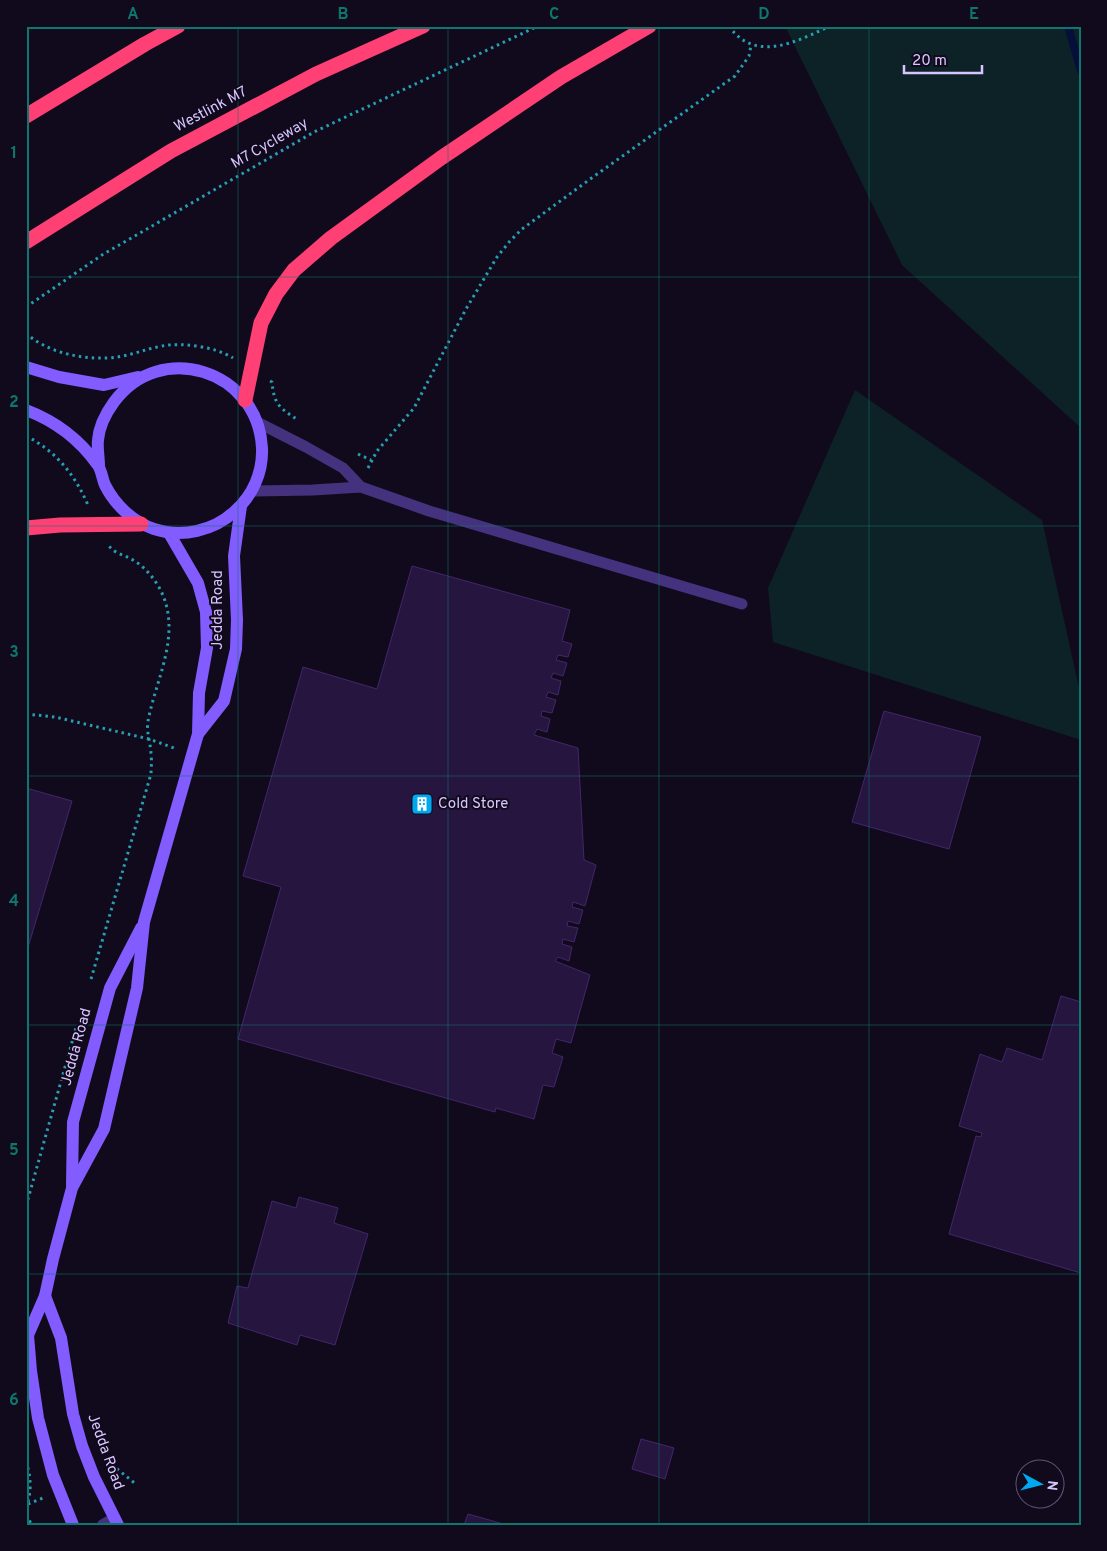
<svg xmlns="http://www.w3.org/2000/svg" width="1107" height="1551" font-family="Overpass,sans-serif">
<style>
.green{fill:#0d2227}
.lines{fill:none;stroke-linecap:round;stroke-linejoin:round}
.stream{stroke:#060e3a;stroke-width:8}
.building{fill:#26153e;stroke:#42266c}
.path{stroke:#269fb3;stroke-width:3;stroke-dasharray:2.5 4;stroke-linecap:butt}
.service{stroke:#45327e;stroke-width:11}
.minor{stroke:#45327e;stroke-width:12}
.secondary{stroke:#825cff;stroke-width:12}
.motorway{stroke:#ff4075;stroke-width:15}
.grid{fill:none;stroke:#0f766e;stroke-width:1;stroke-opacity:0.55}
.labels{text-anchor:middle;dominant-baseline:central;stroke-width:4;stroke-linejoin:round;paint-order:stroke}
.street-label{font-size:15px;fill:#d8c5ff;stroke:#110a1c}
.poi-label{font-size:15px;fill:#d8c5ff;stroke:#110a1c;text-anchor:start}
.neatline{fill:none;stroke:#0f766e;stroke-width:2}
.grid-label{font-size:16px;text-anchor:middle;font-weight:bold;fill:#0f766e}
</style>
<rect width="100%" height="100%" fill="#110a1c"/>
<!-- green -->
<g class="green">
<path d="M785,26H1081V428L902,265Z"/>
<path d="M855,390L1042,520L1081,697V740L773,642L768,588Z"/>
</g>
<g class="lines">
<!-- stream -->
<path class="stream" d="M1068,26L1081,71"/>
</g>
<!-- building -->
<g class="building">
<path d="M412,566L570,610L562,641L572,644L568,657L558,655L556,660L567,663L563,676L553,673L551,678L561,681L558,695L548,692L546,697L556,700L552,713L542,711L541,716L550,719L547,732L537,729L534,735L578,748L584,860L596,865L585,906L573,902L572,907L583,910L579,924L568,921L567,926L578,928L574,942L563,939L562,944L572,947L569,961L558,957L555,961L590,975L571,1043L556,1039L552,1053L563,1057L554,1087L543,1085L534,1119L496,1108L495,1112L238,1039L281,887L243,876L303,667L377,689Z"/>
<path d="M884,711L981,737L949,849L852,822Z"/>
<path d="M26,788L72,801L26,954Z"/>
<path d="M1061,996L1081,1002V1273L949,1234L976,1136L981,1137L982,1133L959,1126L980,1054L1002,1062L1007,1048L1042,1060Z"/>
<path d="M299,1197L338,1208L334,1223L368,1234L335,1345L300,1335L297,1345L228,1323L237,1286L248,1288L272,1201L296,1208Z"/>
<path d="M641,1439L674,1448L665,1479L632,1469Z"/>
<path d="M468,1514L507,1525H464Z"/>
</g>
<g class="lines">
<!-- path -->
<g class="path">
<path d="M729,26C755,64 798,41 830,26"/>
<path d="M26,307L102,255L314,132L538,26"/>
<path d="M26,333C48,354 88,361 117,357C132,355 146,349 162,346C182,342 216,347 233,358"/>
<path d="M270,381L272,382C274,405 280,408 298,420"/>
<path d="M26,436C56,451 75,475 88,505"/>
<path d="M358,454L371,460"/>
<path d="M368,468L377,451L414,408L466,309L497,257L510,241L522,229L593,177L735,76L749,56L751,45"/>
<path d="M26,714L55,717L149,739L174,748"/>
<path d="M91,979L151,774C151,768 152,762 151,755C151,744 146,732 148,721C156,679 182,634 161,591C155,579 145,567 133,560C124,554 113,554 108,544"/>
<path d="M26,1206L76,1028"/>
<path d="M26,1461C31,1477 32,1492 26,1508"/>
<path d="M111,1470L116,1468L137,1485"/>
<path d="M28,1504L43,1498"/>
<path d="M26,1515L32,1525"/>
</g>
<!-- service -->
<g class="service">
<path d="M257,422L306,447L343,468L361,487"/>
<path d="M252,491L313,490L361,487L429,511L742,604"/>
</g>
<!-- minor -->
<path class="minor" d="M103,1525L114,1519"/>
<!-- secondary -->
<g class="secondary">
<path d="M26,367L59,377L104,385L138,377"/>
<path d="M26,410C55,421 79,439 97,464C102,470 102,479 105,485C115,505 133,522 154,529C182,538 214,531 235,511C253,495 263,472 262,448C258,370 160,339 114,402C106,413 99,427 98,440C97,448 99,458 99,466"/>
<path d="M198,734L224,701L236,649L237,620L234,556L241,506"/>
<path d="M72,1185L73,1122L110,988L141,928"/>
<path d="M45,1296L61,1338L73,1414L82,1446L94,1477L118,1525"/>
<path d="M73,1525L53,1475L38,1418L31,1371L28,1335L45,1296L53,1259L72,1188L104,1129L137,988L144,922L198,734L199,693L207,648L206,612L198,583L169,533"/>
</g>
<!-- motorway -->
<g class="motorway">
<path d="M26,116L145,44L178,26"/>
<path d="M26,242L171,151L316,74L423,26"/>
<path d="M245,400L261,323L276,294L294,270L331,238L441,158L561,77L649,26"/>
<path d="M26,528L60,525L141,524"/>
</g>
</g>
<!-- grid -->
<path class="grid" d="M238,26V1525M448,26V1525M659,26V1525M869,26V1525M26,277H1081M26,526H1081M26,776H1081M26,1025H1081M26,1274H1081"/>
<!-- icons -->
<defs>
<g id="building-square" transform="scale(1.125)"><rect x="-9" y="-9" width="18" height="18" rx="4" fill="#00a8f0" stroke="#110a1c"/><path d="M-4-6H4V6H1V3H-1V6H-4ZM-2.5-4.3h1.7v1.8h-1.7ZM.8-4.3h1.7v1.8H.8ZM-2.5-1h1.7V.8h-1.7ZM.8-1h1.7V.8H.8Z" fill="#fff"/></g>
</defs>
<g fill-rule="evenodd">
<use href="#building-square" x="422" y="804"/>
</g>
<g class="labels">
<!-- street labels -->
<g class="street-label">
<text transform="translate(211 110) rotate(-28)">Westlink M7</text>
<text transform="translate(270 144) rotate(-30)">M7 Cycleway</text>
<text transform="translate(218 610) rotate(-90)">Jedda Road</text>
<text transform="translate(77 1047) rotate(-75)">Jedda Road</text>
<text transform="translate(105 1452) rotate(70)">Jedda Road</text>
</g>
<!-- poi labels -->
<g class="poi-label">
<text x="438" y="804">Cold Store</text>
</g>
</g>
<!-- border -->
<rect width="1107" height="1551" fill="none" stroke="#110a1c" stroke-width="55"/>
<!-- north arrow -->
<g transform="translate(1040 1484) rotate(97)"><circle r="24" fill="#110a1c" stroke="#615577"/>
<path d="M0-4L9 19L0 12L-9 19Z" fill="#00a8f0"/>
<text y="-8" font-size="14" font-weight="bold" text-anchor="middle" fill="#d8c5ff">N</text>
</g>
<!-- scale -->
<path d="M904 65v8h78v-8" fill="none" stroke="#d8c5ff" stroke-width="2.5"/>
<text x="912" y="65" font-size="15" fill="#d8c5ff" stroke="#110a1c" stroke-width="4" paint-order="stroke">20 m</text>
<rect x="28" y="28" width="1052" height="1496" class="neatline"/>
<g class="grid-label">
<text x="133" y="19">A</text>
<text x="343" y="19">B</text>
<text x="554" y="19">C</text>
<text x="764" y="19">D</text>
<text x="974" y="19">E</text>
<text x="14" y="158">1</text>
<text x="14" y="407">2</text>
<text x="14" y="657">3</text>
<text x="14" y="906">4</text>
<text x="14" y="1155">5</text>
<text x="14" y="1405">6</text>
</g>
</svg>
